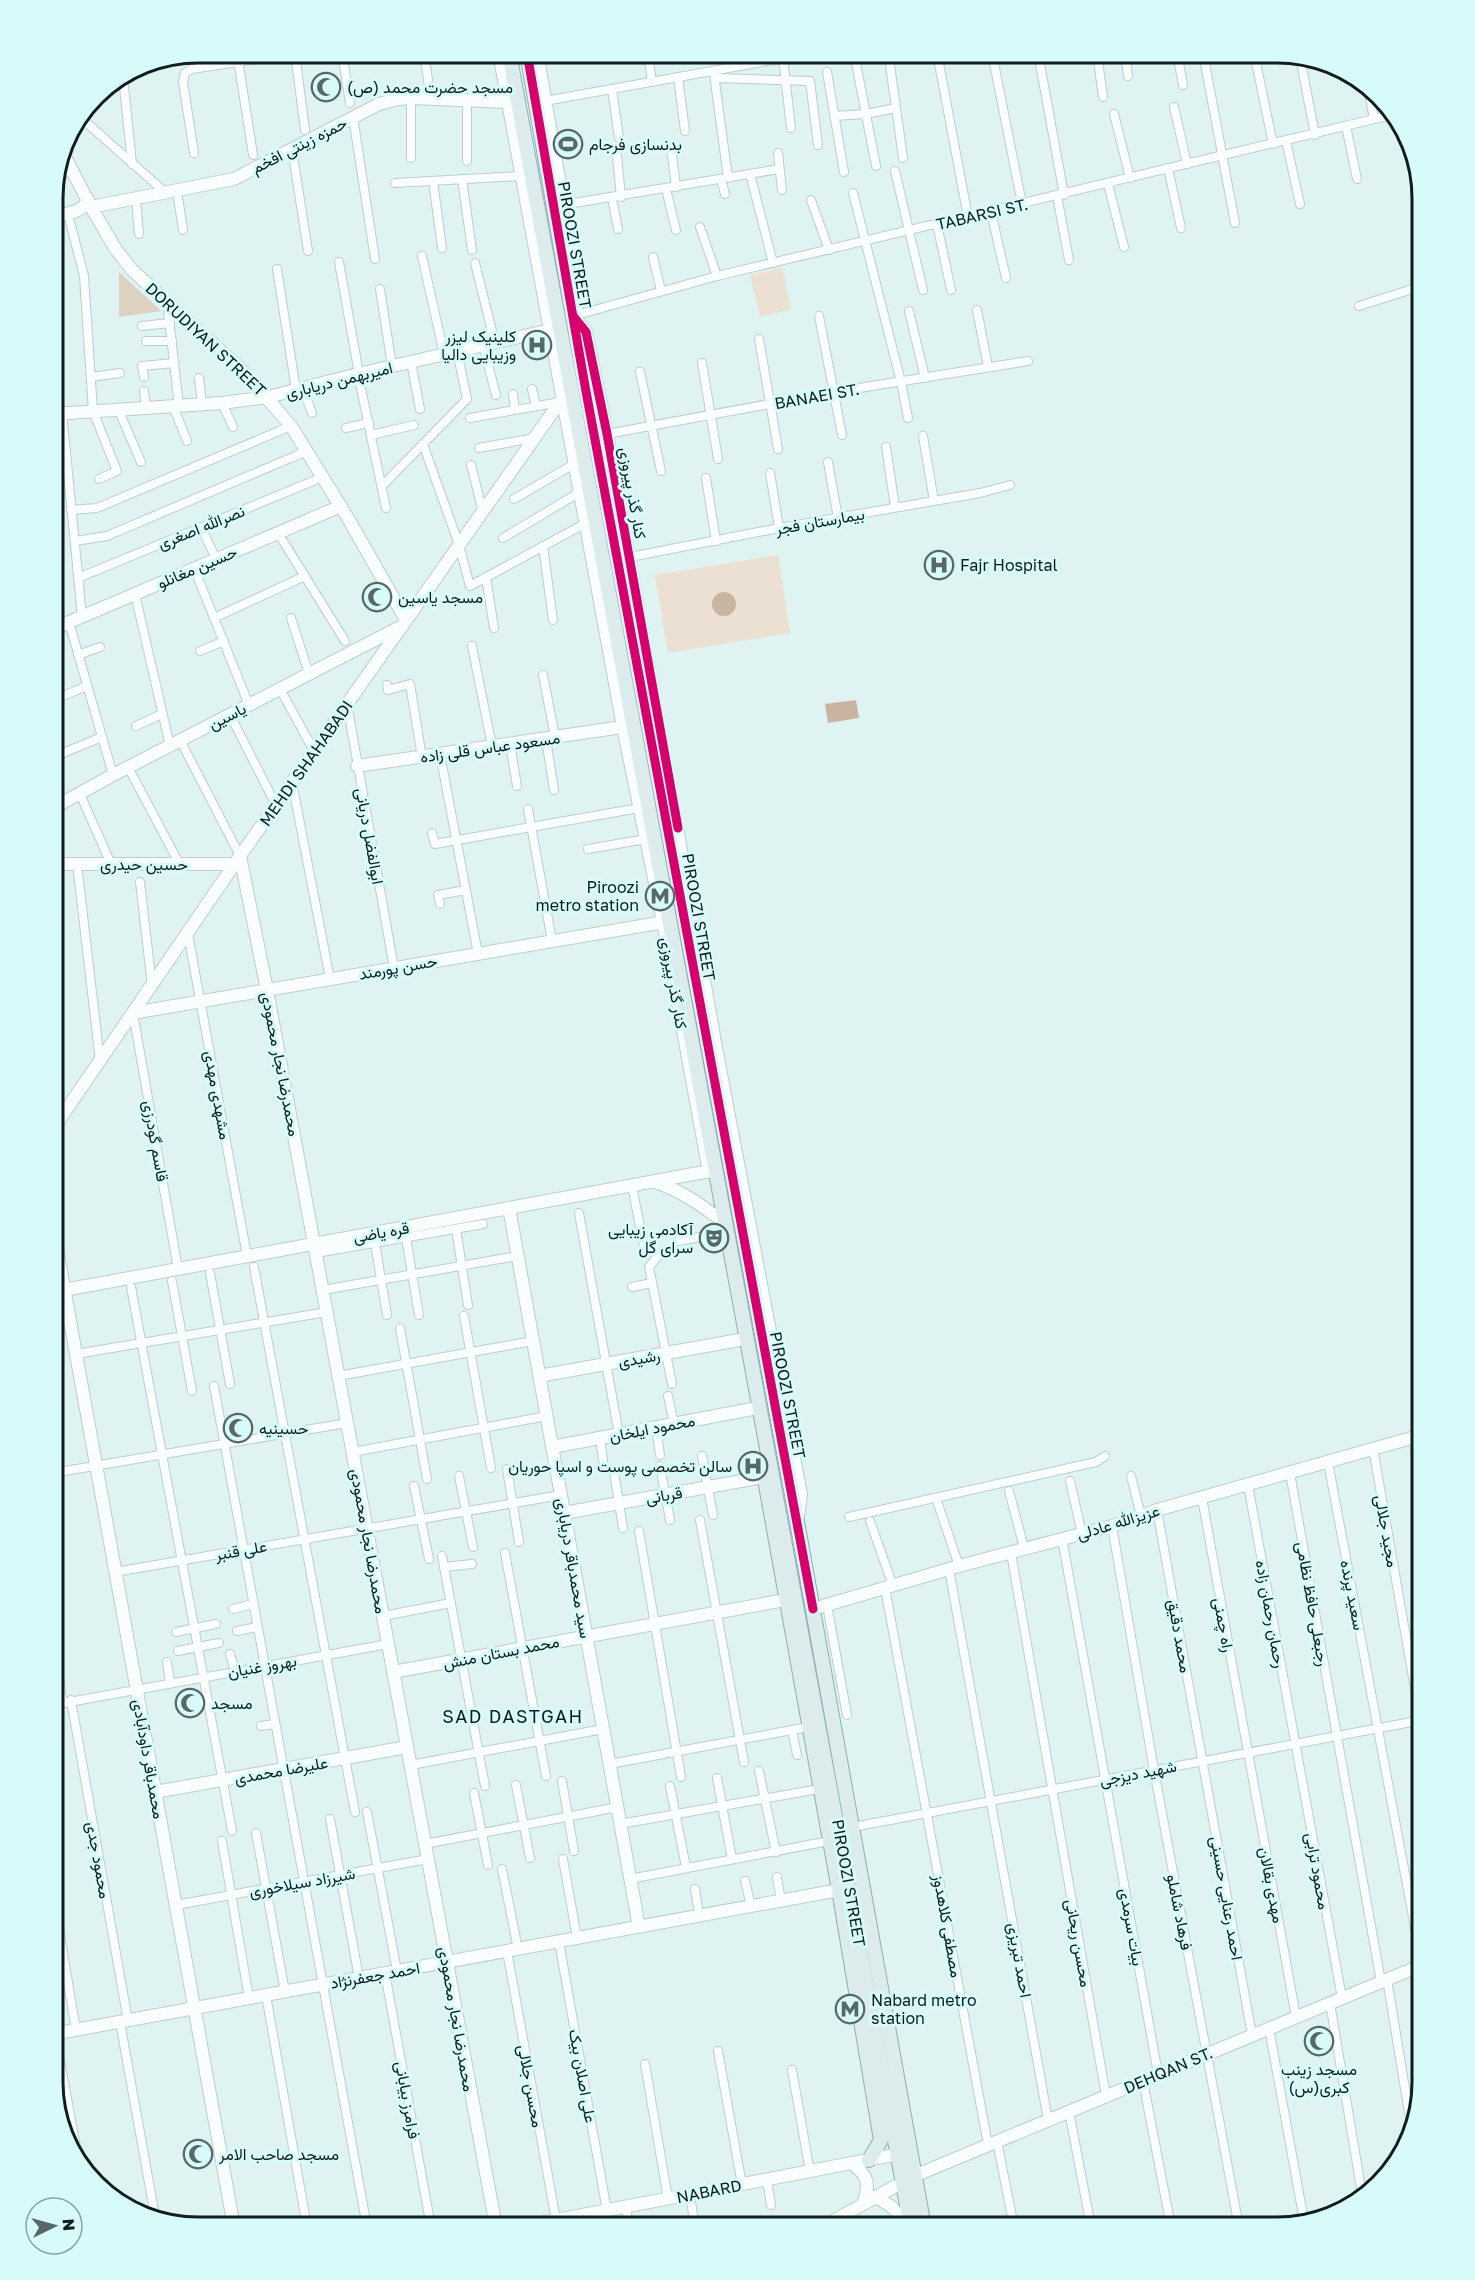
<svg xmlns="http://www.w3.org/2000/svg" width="1475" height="2280" font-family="'Golos Text',Vazirmatn,sans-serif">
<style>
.green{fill:#ebe0d2}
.forest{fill:#ddd1c1}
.water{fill:#c8b4a1}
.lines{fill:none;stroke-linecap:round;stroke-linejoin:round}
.street-casing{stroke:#bdcdcc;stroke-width:10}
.secondary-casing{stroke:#bdcdcc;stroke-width:14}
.primary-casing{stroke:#8dafaf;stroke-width:16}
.street{stroke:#fafdfd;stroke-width:8}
.secondary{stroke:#fafdfd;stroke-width:12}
.primary{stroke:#dcecec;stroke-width:14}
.cycleway-casing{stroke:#d7fbfa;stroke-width:13}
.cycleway{stroke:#d6006c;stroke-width:9}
.labels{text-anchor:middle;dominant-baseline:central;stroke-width:6;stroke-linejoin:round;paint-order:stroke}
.poi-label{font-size:16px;fill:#101d1d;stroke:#d7fbfa;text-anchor:start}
.street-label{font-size:16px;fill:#101d1d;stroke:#d7fbfa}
.neighbourhood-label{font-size:18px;letter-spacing:1.5px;fill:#101d1d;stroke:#d7fbfa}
.rim{fill:none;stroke:#101d1d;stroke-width:3}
</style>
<rect width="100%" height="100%" fill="#dff3f2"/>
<!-- green -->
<g class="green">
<path d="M782,268L791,309L760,317L750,275Z"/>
<path d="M778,555L790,633L668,653L655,575Z"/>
</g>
<!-- forest -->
<path class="forest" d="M119,272L161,311L119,317Z"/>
<!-- water -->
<g class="water">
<circle cx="724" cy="604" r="12"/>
<path d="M856,700L859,718L828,723L825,704Z"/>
</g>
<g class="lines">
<!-- street casing -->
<g class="street-casing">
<g id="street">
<path d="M237,53L253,155"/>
<path d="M295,53L305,130"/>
<path d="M342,53L350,103"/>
<path d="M424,53L431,100"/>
<path d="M648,53L652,82"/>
<path d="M854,53L876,166"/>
<path d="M937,53L968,217"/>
<path d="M992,53L1022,204"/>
<path d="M1038,53L1064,195"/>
<path d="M1097,53L1103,97"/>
<path d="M1125,53L1128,76"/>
<path d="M1177,53L1183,85"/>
<path d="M1203,53L1235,223"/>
<path d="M1254,53L1273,144"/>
<path d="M1300,57L1315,135"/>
<path d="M538,58L570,53"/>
<path d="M783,58L791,128"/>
<path d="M890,65L903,158"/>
<path d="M827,72L844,172"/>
<path d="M714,74L728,178"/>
<path d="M123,77L132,164"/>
<path d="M678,77L685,131"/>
<path d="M715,78L810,81L818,145"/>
<path d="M1368,88L1374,119"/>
<path d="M612,89L619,138"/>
<path d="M467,101V161"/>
<path d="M545,101L812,53"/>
<path d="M1174,107L1187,164"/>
<path d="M1114,114L1130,178"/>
<path d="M834,116L865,114L896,108"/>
<path d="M80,117L166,193"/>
<path d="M353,117L375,259"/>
<path d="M1346,126L1357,179"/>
<path d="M1286,141L1300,204"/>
<path d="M292,149L308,251"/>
<path d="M194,153L183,82L185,73L192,69L297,53"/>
<path d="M778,153L782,190"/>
<path d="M672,155L676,187"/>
<path d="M617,156L621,197"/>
<path d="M411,158V98"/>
<path d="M1168,168L1181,228"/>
<path d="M895,171L923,290"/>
<path d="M750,174L773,263"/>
<path d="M56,176L73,170"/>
<path d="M462,179L472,250"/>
<path d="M721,179L725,194"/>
<path d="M433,181L442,248"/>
<path d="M395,183L520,176"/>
<path d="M1108,184L1124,247"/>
<path d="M666,189L676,230"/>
<path d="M177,191L183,230"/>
<path d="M853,193L901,382L908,418"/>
<path d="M1057,196L1069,260"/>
<path d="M612,198L618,229"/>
<path d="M136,199L139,234"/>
<path d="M811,200L829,250"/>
<path d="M562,205L779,169"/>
<path d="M991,212L1006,278"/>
<path d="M70,222L84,276L93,411L117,471L99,479"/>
<path d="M937,224L951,290"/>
<path d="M700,227L717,276"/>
<path d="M422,256L444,354"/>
<path d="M653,257L661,291"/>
<path d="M339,262L359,374"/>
<path d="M475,263L495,343"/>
<path d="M277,269L296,390"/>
<path d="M380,289L392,366"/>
<path d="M167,302L179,406"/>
<path d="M1359,306L1422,286"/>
<path d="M977,310L988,367"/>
<path d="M909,311L925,378"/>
<path d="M573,316L717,276L1391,115"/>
<path d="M819,316L842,435"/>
<path d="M142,326L170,323"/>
<path d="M759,339L778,449"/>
<path d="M146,341H172"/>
<path d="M483,345L496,395"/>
<path d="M411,362L420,409"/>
<path d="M702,363L718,459"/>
<path d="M640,372L661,471"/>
<path d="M358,374L386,508"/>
<path d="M91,377L120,373"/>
<path d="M144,377L142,366L174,363"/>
<path d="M199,378L202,404"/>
<path d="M303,389L312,413"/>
<path d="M532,389L536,406"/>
<path d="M144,391L146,408"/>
<path d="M513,394L515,410"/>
<path d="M222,403L233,427"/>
<path d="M173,406L187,441"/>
<path d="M118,409L141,462"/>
<path d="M62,412L82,616"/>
<path d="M470,418L560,402"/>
<path d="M346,428L369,423"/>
<path d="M607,434L834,392L1028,361"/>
<path d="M371,435L414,425"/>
<path d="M923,436L934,501"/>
<path d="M423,444L459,545L470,586L586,523"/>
<path d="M886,447L895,507"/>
<path d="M479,448L534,438"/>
<path d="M828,462L838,518"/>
<path d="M471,465L483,512"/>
<path d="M770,473L779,528"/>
<path d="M706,478L716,541"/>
<path d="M382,486L467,399L457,351"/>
<path d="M514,499L574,464"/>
<path d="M71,510L97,508L291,426"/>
<path d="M201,527L216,559"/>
<path d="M278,533L345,641"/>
<path d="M503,538L580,492"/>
<path d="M75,541L107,536L307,451"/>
<path d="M543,546L553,620"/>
<path d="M630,557L779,528L980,493L1010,485"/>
<path d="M194,568L249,705"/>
<path d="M486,577L494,628"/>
<path d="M78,578L323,477"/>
<path d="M135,594L170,746"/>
<path d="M214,618L305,576"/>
<path d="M291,618L309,674"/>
<path d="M69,622L113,775"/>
<path d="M472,646L492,746"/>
<path d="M200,651L224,641"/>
<path d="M78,655L100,647"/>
<path d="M543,675L555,737"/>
<path d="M387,685L388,690L410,684L422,757"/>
<path d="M280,689L314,751"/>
<path d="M53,700L87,686"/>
<path d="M347,704L394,968"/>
<path d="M230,715L276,805"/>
<path d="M136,726L162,714"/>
<path d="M546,739L554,790"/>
<path d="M180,740L240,856"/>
<path d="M510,744L517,786"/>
<path d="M440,754L478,954"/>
<path d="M53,757L102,737"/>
<path d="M128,767L180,865"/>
<path d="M292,782L330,979"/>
<path d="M80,794L111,864"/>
<path d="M528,809L552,941"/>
<path d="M432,833L435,844L639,808"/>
<path d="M588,849L646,839"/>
<path d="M77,864L100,1061"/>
<path d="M140,882L152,986"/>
<path d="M440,904L438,895L466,890"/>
<path d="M188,934L247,1256"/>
<path d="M133,1013L178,1269"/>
<path d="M632,1186L644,1247"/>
<path d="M579,1213L619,1435"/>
<path d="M456,1229L468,1305"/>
<path d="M406,1238L419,1315"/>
<path d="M679,1241L720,1233"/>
<path d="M375,1243L387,1315"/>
<path d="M316,1253L483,1224"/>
<path d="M658,1256L649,1267L672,1384"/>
<path d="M254,1267L355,1812"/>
<path d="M210,1273L230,1384"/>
<path d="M172,1281L192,1391"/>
<path d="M131,1287L232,1831"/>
<path d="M632,1287L652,1283"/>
<path d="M323,1290L517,1256"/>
<path d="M464,1316L491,1468"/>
<path d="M400,1328L427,1479"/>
<path d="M76,1354L327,1312"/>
<path d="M338,1376L533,1341"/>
<path d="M214,1386L367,2227"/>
<path d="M668,1396L674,1424"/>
<path d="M656,1428L660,1455"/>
<path d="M1413,1437L1422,1492"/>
<path d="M600,1438L603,1460"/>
<path d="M1373,1448L1422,1729"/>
<path d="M353,1452L547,1416"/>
<path d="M702,1456L713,1515"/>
<path d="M1328,1462L1422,1965"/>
<path d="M660,1466L670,1520"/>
<path d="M507,1469L519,1542"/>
<path d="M614,1472L623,1528"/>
<path d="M53,1473L347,1423"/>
<path d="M1290,1473L1381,1982"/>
<path d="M459,1476L473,1547"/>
<path d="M1131,1476L1141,1516"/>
<path d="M1070,1481L1082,1534"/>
<path d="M1248,1485L1342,1998"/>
<path d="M414,1486L429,1559"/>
<path d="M1009,1491L1024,1548"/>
<path d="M1202,1498L1296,2017"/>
<path d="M938,1504L959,1566"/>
<path d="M1157,1510L1252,2035"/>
<path d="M849,1517L1096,1462L1105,1456"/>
<path d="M700,1520L744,1762"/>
<path d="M870,1521L893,1586"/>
<path d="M1112,1526L1154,1770L1239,2227"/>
<path d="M639,1531L681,1777"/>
<path d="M1062,1538L1158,2074"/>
<path d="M505,1553L546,1776"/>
<path d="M1011,1553L1106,2096"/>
<path d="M442,1556L485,1786"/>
<path d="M444,1567L472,1564"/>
<path d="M949,1569L1048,2120"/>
<path d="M115,1572L561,1495"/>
<path d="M885,1588L988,2145"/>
<path d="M827,1605L847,1715"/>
<path d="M233,1609L253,1604"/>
<path d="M383,1616L451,1603"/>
<path d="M237,1631L257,1627"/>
<path d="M176,1632L216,1624"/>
<path d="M53,1646L63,1703"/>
<path d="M178,1651L219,1643"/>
<path d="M230,1654L235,1671"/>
<path d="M167,1662L170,1682"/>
<path d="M71,1700L128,2021"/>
<path d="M53,1705L388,1644"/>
<path d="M261,1726L275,1724"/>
<path d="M792,1730L797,1755"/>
<path d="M610,1764L808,1727"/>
<path d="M411,1765L603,1729"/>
<path d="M759,1771L776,1852"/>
<path d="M717,1778L732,1859"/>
<path d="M562,1781L574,1851"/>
<path d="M516,1785L530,1858"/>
<path d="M670,1786L686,1867"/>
<path d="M474,1793L488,1865"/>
<path d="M367,1812L397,1971"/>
<path d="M330,1819L359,1978"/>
<path d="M620,1824L819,1789"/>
<path d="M853,1827L1422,1720"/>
<path d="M256,1833L285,1992"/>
<path d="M222,1841L249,1998"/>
<path d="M425,1844L618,1807"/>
<path d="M563,1859L577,1938"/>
<path d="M502,1869L518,1949"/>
<path d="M777,1877L781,1901"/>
<path d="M630,1879L829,1841"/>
<path d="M745,1881L751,1906"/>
<path d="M695,1889L699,1915"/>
<path d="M53,1894L76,2030"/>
<path d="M176,1905L428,1859"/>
<path d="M559,1942L607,2211"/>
<path d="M507,1951L556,2220"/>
<path d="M385,1973L431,2227"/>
<path d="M1387,1979L1411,2125"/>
<path d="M266,1995L307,2227"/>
<path d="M1330,2003L1362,2194"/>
<path d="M120,2022L155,2216"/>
<path d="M1269,2028L1304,2221"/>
<path d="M55,2034L78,2158"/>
<path d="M718,2051L742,2185"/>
<path d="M645,2064L668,2199"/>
<path d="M792,2070L810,2172"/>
<path d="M1143,2081L1171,2227"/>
<path d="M1069,2111L1091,2227"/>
<path d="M997,2141L1014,2227"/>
<path d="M767,2180L771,2205"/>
<path d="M690,2195L695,2227"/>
<path d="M626,2207L629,2227"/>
<path d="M282,2227L306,2222"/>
</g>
</g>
<!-- secondary casing -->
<g class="secondary-casing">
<g id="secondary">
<path d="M499,53L623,727L663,922L709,1172"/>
<path d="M537,53L580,298L573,316L586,332L607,434L717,1053L801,1494L798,1517"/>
<path d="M62,151L91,207L115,248L132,270L246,374L291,426L349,520L406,620"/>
<path d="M91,207L234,179L379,104L398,99L411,98L508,102"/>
<path d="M53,217C64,214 83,213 88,200"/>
<path d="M53,414L222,403L268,397L358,374L550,330"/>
<path d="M53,629L341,506"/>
<path d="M357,766L629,726"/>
<path d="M53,808L113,775L398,628"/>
<path d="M240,856L267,990L496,2227"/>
<path d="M53,864H235"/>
<path d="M133,1013L670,921"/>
<path d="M53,1129L240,856L562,399"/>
<path d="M655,1182C679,1190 697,1202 717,1217"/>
<path d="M509,1208L639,1927"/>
<path d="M53,1227L234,2227"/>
<path d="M53,1292L715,1170"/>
<path d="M539,1376L739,1340"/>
<path d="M552,1447L752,1409"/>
<path d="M564,1513L764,1477"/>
<path d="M813,1609L959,1566L1112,1526L1157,1510L1422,1435"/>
<path d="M393,1672L785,1600"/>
<path d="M155,1792L407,1747"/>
<path d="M53,2034L839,1890"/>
<path d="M852,2164C869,2175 870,2186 863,2204"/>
<path d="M914,2176L1422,1965"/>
<path d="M875,2197C891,2205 899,2210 902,2227"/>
<path d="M520,2227L898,2154"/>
<path d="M822,2227L903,2182"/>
</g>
</g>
<!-- primary casing -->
<g class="primary-casing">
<g id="primary">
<path d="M509,53L911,2227"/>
<path d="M527,53L585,386L798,1527L924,2227"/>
<path d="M762,1463L839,1890L881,2140L869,2160"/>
</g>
</g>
<!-- street -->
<use href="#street" class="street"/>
<!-- secondary -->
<use href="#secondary" class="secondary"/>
<!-- primary -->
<use href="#primary" class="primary"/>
<!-- cycleway casing -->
<g class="cycleway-casing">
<g id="cycleway">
<path d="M527,53L585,386L813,1609"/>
<path d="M573,316L586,332L607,434L678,828"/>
</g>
</g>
<!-- cycleway -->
<use href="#cycleway" class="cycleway"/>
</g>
<!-- icons -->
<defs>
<g id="mosque-ring" transform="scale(1.5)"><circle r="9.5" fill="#d7fbfa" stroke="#586868" stroke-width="1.5"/><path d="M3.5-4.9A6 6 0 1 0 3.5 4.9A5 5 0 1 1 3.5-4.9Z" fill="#586868"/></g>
<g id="stadium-ring" transform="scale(1.5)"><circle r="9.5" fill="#d7fbfa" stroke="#586868" stroke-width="1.5"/><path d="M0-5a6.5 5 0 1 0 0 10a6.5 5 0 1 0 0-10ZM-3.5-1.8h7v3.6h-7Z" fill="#586868"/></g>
<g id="hospital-ring" transform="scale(1.5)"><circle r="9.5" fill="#d7fbfa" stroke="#586868" stroke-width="1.5"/><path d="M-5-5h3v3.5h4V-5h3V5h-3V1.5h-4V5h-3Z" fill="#586868"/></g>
<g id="metro-ring" transform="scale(1.5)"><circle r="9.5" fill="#d7fbfa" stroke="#586868" stroke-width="1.5"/><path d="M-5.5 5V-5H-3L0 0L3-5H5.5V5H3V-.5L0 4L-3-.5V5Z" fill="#586868"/></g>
<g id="theatre-ring" transform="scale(1.5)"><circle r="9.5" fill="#d7fbfa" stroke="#586868" stroke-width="1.5"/><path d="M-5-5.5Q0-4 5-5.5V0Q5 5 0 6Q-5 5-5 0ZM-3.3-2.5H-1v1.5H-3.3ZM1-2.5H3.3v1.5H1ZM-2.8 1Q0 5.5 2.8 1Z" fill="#586868"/></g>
</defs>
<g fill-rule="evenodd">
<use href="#mosque-ring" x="326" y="87"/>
<use href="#stadium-ring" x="568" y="144"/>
<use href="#hospital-ring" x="537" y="345"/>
<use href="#hospital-ring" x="939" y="565"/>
<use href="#mosque-ring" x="377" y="597"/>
<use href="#metro-ring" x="660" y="896"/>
<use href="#theatre-ring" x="714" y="1238"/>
<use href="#mosque-ring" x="238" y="1428"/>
<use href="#hospital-ring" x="753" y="1466"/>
<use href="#mosque-ring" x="190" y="1703"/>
<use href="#metro-ring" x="850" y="2009"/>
<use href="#mosque-ring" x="1319" y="2041"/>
<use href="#mosque-ring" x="198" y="2154"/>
</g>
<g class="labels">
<!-- poi labels -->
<g class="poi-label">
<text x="347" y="87">مسجد حضرت محمد (ص)</text>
<text x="589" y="144">بدنسازی فرجام</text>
<text x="516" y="336" text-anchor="end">کلینیک لیزر<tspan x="516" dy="18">وزیبایی دالیا</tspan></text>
<text x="960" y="565">Fajr Hospital</text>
<text x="398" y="597">مسجد یاسین</text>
<text x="639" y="887" text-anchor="end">Piroozi<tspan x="639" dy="18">metro station</tspan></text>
<text x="693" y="1229" text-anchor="end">آکادمی زیبایی<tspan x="693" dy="18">سرای گل</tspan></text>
<text x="259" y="1428">حسینیه</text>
<text x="732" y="1466" text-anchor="end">سالن تخصصی پوست و اسپا حوریان</text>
<text x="211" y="1703">مسجد</text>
<text x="871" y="2000">Nabard metro<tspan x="871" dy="18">station</tspan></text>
<text x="1319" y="2069" text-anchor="middle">مسجد زینب<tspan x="1319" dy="18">کبری(س)</tspan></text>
<text x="219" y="2154">مسجد صاحب الامر</text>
</g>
<!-- street labels -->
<g class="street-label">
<text transform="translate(299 145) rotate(-27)">حمزه زینتی افخم</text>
<text transform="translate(982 214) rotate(-13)">TABARSI ST.</text>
<text transform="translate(575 245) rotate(80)">PIROOZI STREET</text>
<text transform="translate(206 339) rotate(43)">DORUDIYAN STREET</text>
<text transform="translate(339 380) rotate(-14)">امیربهمن دریاباری</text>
<text transform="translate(817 396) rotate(-10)">BANAEI ST.</text>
<text transform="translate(633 493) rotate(80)">کنار گذر پیروزی</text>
<text transform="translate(820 521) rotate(-10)">بیمارستان فجر</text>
<text transform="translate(201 527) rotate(-22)">نصرالله اصغری</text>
<text transform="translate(197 567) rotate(-23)">حسین مغانلو</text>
<text transform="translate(227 716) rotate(-27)">یاسین</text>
<text transform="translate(490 747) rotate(-8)">مسعود عباس قلی زاده</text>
<text transform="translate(306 763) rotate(-55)">MEHDI SHAHABADI</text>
<text transform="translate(370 836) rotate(80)">ابوالفضل دریانی</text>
<text x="144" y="864">حسین حیدری</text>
<text transform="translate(699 917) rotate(80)">PIROOZI STREET</text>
<text transform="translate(398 967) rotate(-10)">حسن پورمند</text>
<text transform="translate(674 983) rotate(80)">کنار گذر پیروزی</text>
<text transform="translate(281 1064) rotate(79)">محمدرضا نجار محمودی</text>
<text transform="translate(218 1095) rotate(80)">مشهدی مهدی</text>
<text transform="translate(156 1141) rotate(80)">قاسم گودرزی</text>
<text transform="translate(381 1232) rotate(-10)">قره یاضی</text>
<text transform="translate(639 1358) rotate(-10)">رشیدی</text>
<text transform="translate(788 1395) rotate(79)">PIROOZI STREET</text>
<text transform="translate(652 1428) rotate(-11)">محمود ایلخان</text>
<text transform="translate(664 1495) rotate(-10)">قربانی</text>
<text transform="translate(1118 1522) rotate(-17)">عزیزالله عادلی</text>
<text transform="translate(1387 1531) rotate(80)">مجید جلالی</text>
<text transform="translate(369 1541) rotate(80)">محمدرضا نجار محمودی</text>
<text transform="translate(241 1550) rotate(-10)">علی قنبر</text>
<text transform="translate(574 1568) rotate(80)">سید محمدباقر دریاباری</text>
<text transform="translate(1353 1595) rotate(79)">سعید پرنده</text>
<text transform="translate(1313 1604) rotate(80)">رجبعلی حافظ نظامی</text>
<text transform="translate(1271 1614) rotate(80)">رحمان رحمان زاده</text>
<text transform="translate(1224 1625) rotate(80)">راه چمنی</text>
<text transform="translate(1180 1636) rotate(80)">محمد دقیق</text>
<text transform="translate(501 1652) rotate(-11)">محمد بستان منش</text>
<text transform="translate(262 1666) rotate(-10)">بهروز غنیان</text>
<text transform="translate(149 1759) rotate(80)">محمدباقر داودآبادی</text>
<text transform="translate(281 1770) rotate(-10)">علیرضا محمدی</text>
<text transform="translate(1138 1773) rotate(-11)">شهید دیزجی</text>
<text transform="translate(99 1860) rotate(80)">محمود جدی</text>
<text transform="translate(1318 1871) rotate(80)">محمود ترابی</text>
<text transform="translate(302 1882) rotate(-10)">شیرزاد سیلاخوری</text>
<text transform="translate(849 1883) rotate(80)">PIROOZI STREET</text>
<text transform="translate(1272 1885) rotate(79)">مهدی بقالان</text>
<text transform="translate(1227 1898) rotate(80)">احمد رعنایی حسینی</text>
<text transform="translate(1180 1912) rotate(79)">فرهاد شاملو</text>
<text transform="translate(948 1926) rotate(80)">مصطفی کلاهدوز</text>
<text transform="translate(1132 1927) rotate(80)">بیات سرمدی</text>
<text transform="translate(1079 1943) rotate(80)">محسن ریحانی</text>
<text transform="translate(1020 1960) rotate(80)">احمد تبریزی</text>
<text transform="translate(375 1975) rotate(-10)">احمد جعفرنژاد</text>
<text transform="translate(457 2019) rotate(80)">محمدرضا نجار محمودی</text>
<text transform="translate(1168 2070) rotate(-23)">DEHQAN ST.</text>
<text transform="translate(583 2076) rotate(80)">علی اصلان بیک</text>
<text transform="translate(531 2086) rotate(80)">محسن جلالی</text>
<text transform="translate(408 2100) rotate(80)">فرامرز بیابانی</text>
<text transform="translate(709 2191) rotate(-11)">NABARD</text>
</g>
<!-- neighbourhood labels -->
<g class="neighbourhood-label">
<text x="513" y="1716">SAD DASTGAH</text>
</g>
</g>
<!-- crop -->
<path d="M0 0H1475V2280H0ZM198 63H1277A135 135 0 0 1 1412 198V2082A135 135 0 0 1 1277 2217H198A135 135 0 0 1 63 2082V198A135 135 0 0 1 198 63Z" fill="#d7fbfa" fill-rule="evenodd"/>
<path class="rim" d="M198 63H1277A135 135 0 0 1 1412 198V2082A135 135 0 0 1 1277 2217H198A135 135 0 0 1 63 2082V198A135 135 0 0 1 198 63Z"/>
<!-- north arrow -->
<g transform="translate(54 2226) rotate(85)"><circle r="28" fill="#d7fbfa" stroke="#87a2a2" stroke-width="1.5"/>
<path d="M0-4.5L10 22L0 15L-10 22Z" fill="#586868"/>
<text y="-9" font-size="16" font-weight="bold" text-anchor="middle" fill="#101d1d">N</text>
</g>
</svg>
